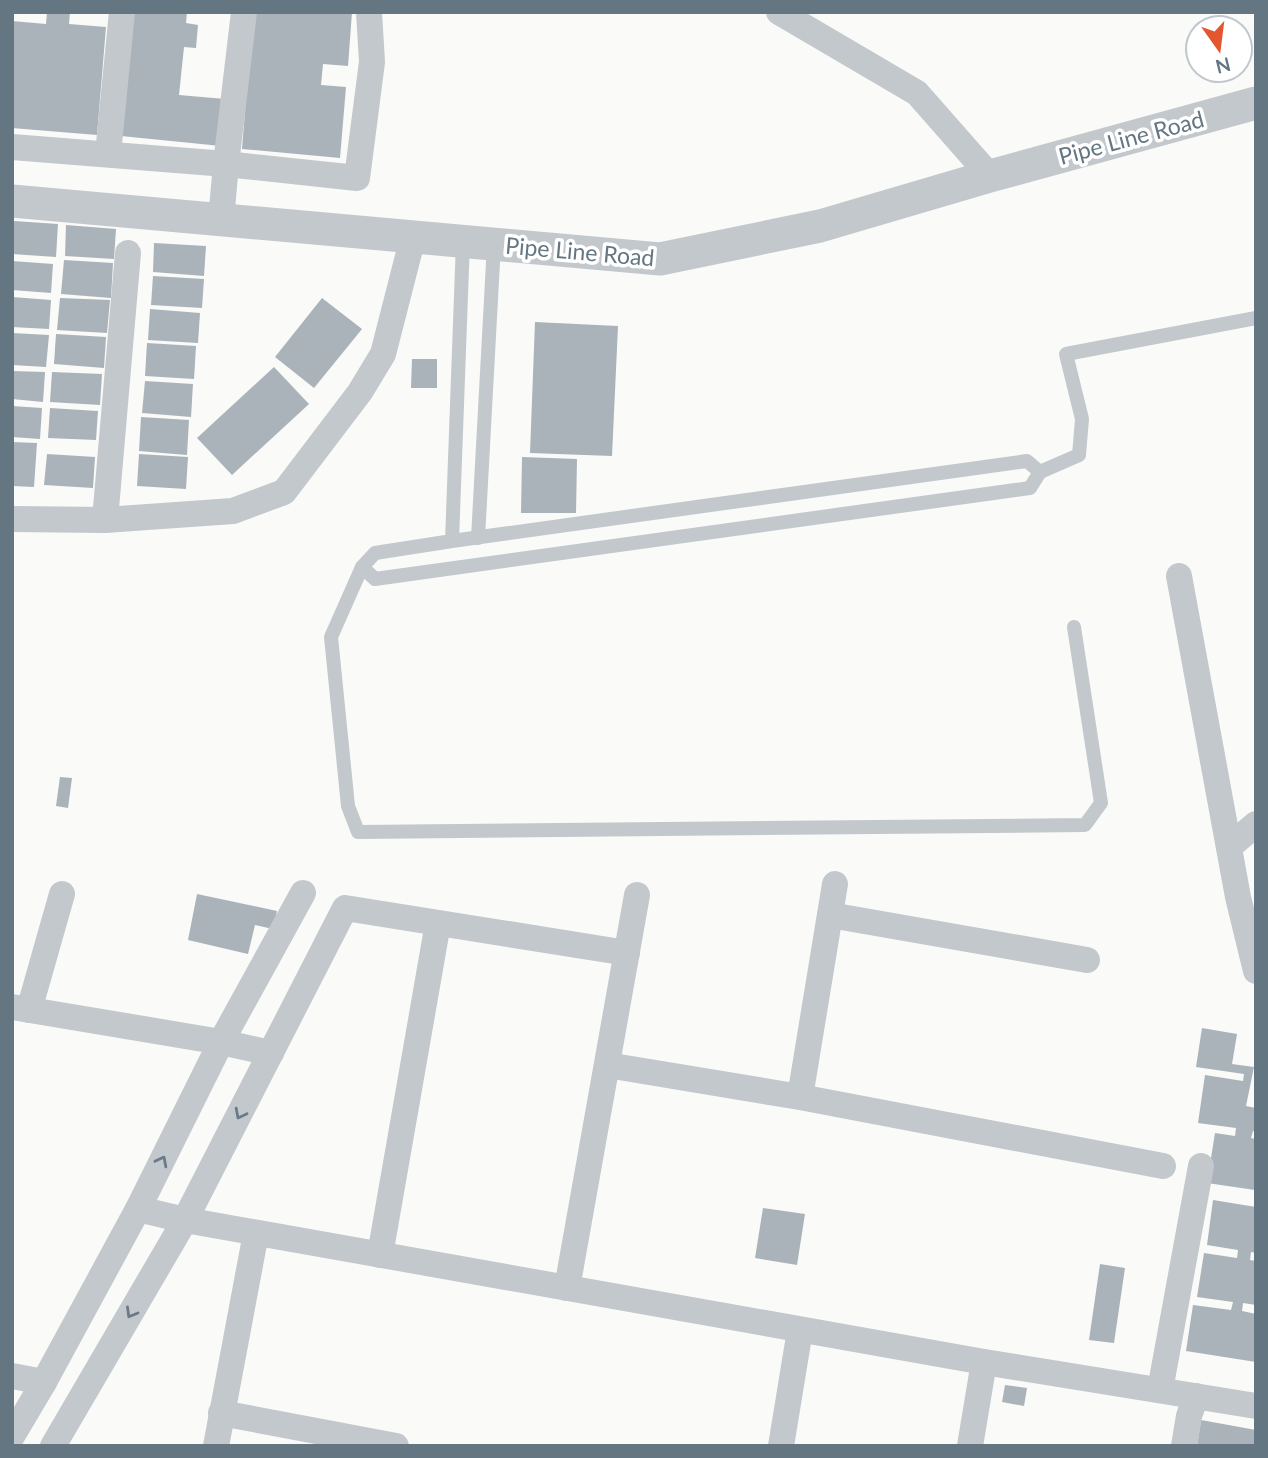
<svg xmlns="http://www.w3.org/2000/svg" width="1268" height="1458" font-family="Lato,sans-serif">
<style>
.building{fill:#aab3b9}
.lines{fill:none;stroke-linecap:round;stroke-linejoin:round}
.service{stroke:#c3c8cc;stroke-width:14}
.minor{stroke:#c3c8cc;stroke-width:26}
.tertiary{stroke:#c3c8cc;stroke-width:33}
.oneway{stroke:#6a7a87}
.labels{text-anchor:middle;dominant-baseline:central;stroke-width:7;stroke-linejoin:round;paint-order:stroke}
.street-label{font-size:23px;fill:#657683;stroke:#fff}
</style>
<rect width="100%" height="100%" fill="#fafaf8"/>
<!-- building -->
<g class="building">
<path d="M47,12H70L69,24L106,27L97,135L12,128V21L46,24Z"/>
<path d="M133,12H187L186,23L198,25L196,48L184,47L179,95L225,99L221,146L121,136Z"/>
<path d="M253,12H352L348,66L323,64L321,85L346,87L340,158L242,149Z"/>
<path d="M14,221L58,224L56,257L12,254Z"/>
<path d="M66,225L116,229L114,259L65,256Z"/>
<path d="M154,243L206,246L204,276L153,272Z"/>
<path d="M64,260L113,263L111,298L61,294Z"/>
<path d="M12,261L53,264L51,293L12,290Z"/>
<path d="M153,276L204,279L202,308L151,305Z"/>
<path d="M12,297L51,300L49,329L12,327Z"/>
<path d="M60,298L110,300L107,333L57,330Z"/>
<path d="M322,298L362,329L314,388L275,357Z"/>
<path d="M150,309L200,313L198,343L148,340Z"/>
<path d="M535,322L618,326L612,456L530,453Z"/>
<path d="M12,333L49,335L46,367L12,365Z"/>
<path d="M56,334L106,337L104,368L54,364Z"/>
<path d="M147,343L196,346L194,379L145,376Z"/>
<path d="M412,359H437V388H411Z"/>
<path d="M274,367L309,404L232,475L197,438Z"/>
<path d="M12,371L45,372L43,402L12,399Z"/>
<path d="M52,372L102,374L100,405L50,402Z"/>
<path d="M145,381L193,384L191,417L142,413Z"/>
<path d="M12,406L42,408L40,439L12,437Z"/>
<path d="M50,408L98,411L96,440L48,438Z"/>
<path d="M141,417L189,420L187,455L139,451Z"/>
<path d="M12,442L37,443L34,487L12,486Z"/>
<path d="M47,454L95,457L93,488L44,485Z"/>
<path d="M139,454L188,457L186,489L137,486Z"/>
<path d="M522,457L577,459L576,513H521Z"/>
<path d="M60,777L72,778L68,808L56,806Z"/>
<path d="M197,894L277,911L273,929L255,925L248,954L188,940Z"/>
<path d="M1202,1028L1237,1034L1232,1064L1254,1067L1246,1106L1256,1108V1131H1253L1251,1138L1256,1139L1255,1190L1207,1183L1215,1133L1235,1136L1236,1128L1198,1123L1205,1075L1243,1081L1244,1074L1196,1067Z"/>
<path d="M1213,1200L1256,1207V1253L1251,1252L1250,1260L1256,1261V1305L1243,1303L1242,1311L1256,1314V1362L1186,1351L1193,1305L1231,1310L1233,1302L1197,1297L1204,1253L1237,1258L1238,1250L1207,1245Z"/>
<path d="M763,1208L805,1214L797,1265L755,1258Z"/>
<path d="M1100,1264L1125,1268L1114,1343L1089,1340Z"/>
<path d="M1005,1385L1027,1388L1024,1406L1002,1402Z"/>
<path d="M1201,1420L1256,1430V1446H1197Z"/>
</g>
<g class="lines">
<!-- service -->
<g class="service">
<path d="M1040,472L1079,455L1082,419L1066,354L1256,318"/>
<path d="M478,538L494,244"/>
<path d="M452,541L1027,461L1040,472L1030,488L375,579L362,567L375,553L452,541L463,241"/>
<path d="M362,567L331,637L348,806L358,832L1085,825L1101,803L1074,627"/>
</g>
<!-- minor -->
<g class="minor">
<path d="M779,12L917,93L990,176"/>
<path d="M12,147L226,164L244,12"/>
<path d="M108,154L122,12"/>
<path d="M221,220L226,164L357,178L372,62L369,12"/>
<path d="M12,519L105,520L233,511L284,492L360,392L383,354L413,237"/>
<path d="M105,520L128,253"/>
<path d="M1179,576L1238,897L1256,971"/>
<path d="M1229,847L1256,824"/>
<path d="M830,915L1087,960"/>
<path d="M12,1007L221,1042L271,1053"/>
<path d="M29,1010L62,894"/>
<path d="M607,1065L800,1097L1163,1166"/>
<path d="M800,1097L835,884"/>
<path d="M138,1209L185,1220L984,1362L1256,1406"/>
<path d="M380,1255L438,923"/>
<path d="M567,1288L637,895"/>
<path d="M12,1376L44,1382"/>
<path d="M1160,1390L1201,1166"/>
<path d="M221,1413L396,1446"/>
<path d="M12,1436L44,1382L138,1209L221,1042L303,893"/>
<path d="M53,1446L185,1220L345,908L627,953"/>
<path d="M216,1446L256,1233"/>
<path d="M781,1446L800,1330"/>
<path d="M970,1446L984,1362"/>
<path d="M1184,1446L1189,1416L1196,1396"/>
</g>
<!-- tertiary -->
<path class="tertiary" d="M12,201L660,259L820,226L990,176L1256,103"/>
</g>
<!-- one-way arrows -->
<defs><path id="oneway-chevron" d="M-2-3.5L2.5 0L-2 3.5" fill="none" stroke-width="1.6" stroke-linecap="round" stroke-linejoin="round" transform="scale(1.75)"/></defs>
<g class="oneway">
<use href="#oneway-chevron" transform="translate(240 1114) rotate(117)"/>
<use href="#oneway-chevron" transform="translate(162 1161) rotate(-63)"/>
<use href="#oneway-chevron" transform="translate(131 1313) rotate(120)"/>
</g>
<g class="labels">
<!-- street labels -->
<g class="street-label">
<text transform="translate(1131 137) rotate(-15)">Pipe Line Road</text>
<text transform="translate(580 251) rotate(5)">Pipe Line Road</text>
</g>
</g>
<!-- border -->
<rect width="1268" height="1458" fill="none" stroke="#657683" stroke-width="28"/>
<!-- north arrow -->
<g transform="translate(1219 49) rotate(166)"><circle r="33" fill="#ffffff" stroke="#c1c8cd" stroke-width="2"/>
<path d="M0-5L12 26L0 18L-12 26Z" fill="#e4572e"/>
<text y="-10" font-size="19" font-weight="bold" text-anchor="middle" fill="#657683">N</text>
</g>
</svg>
